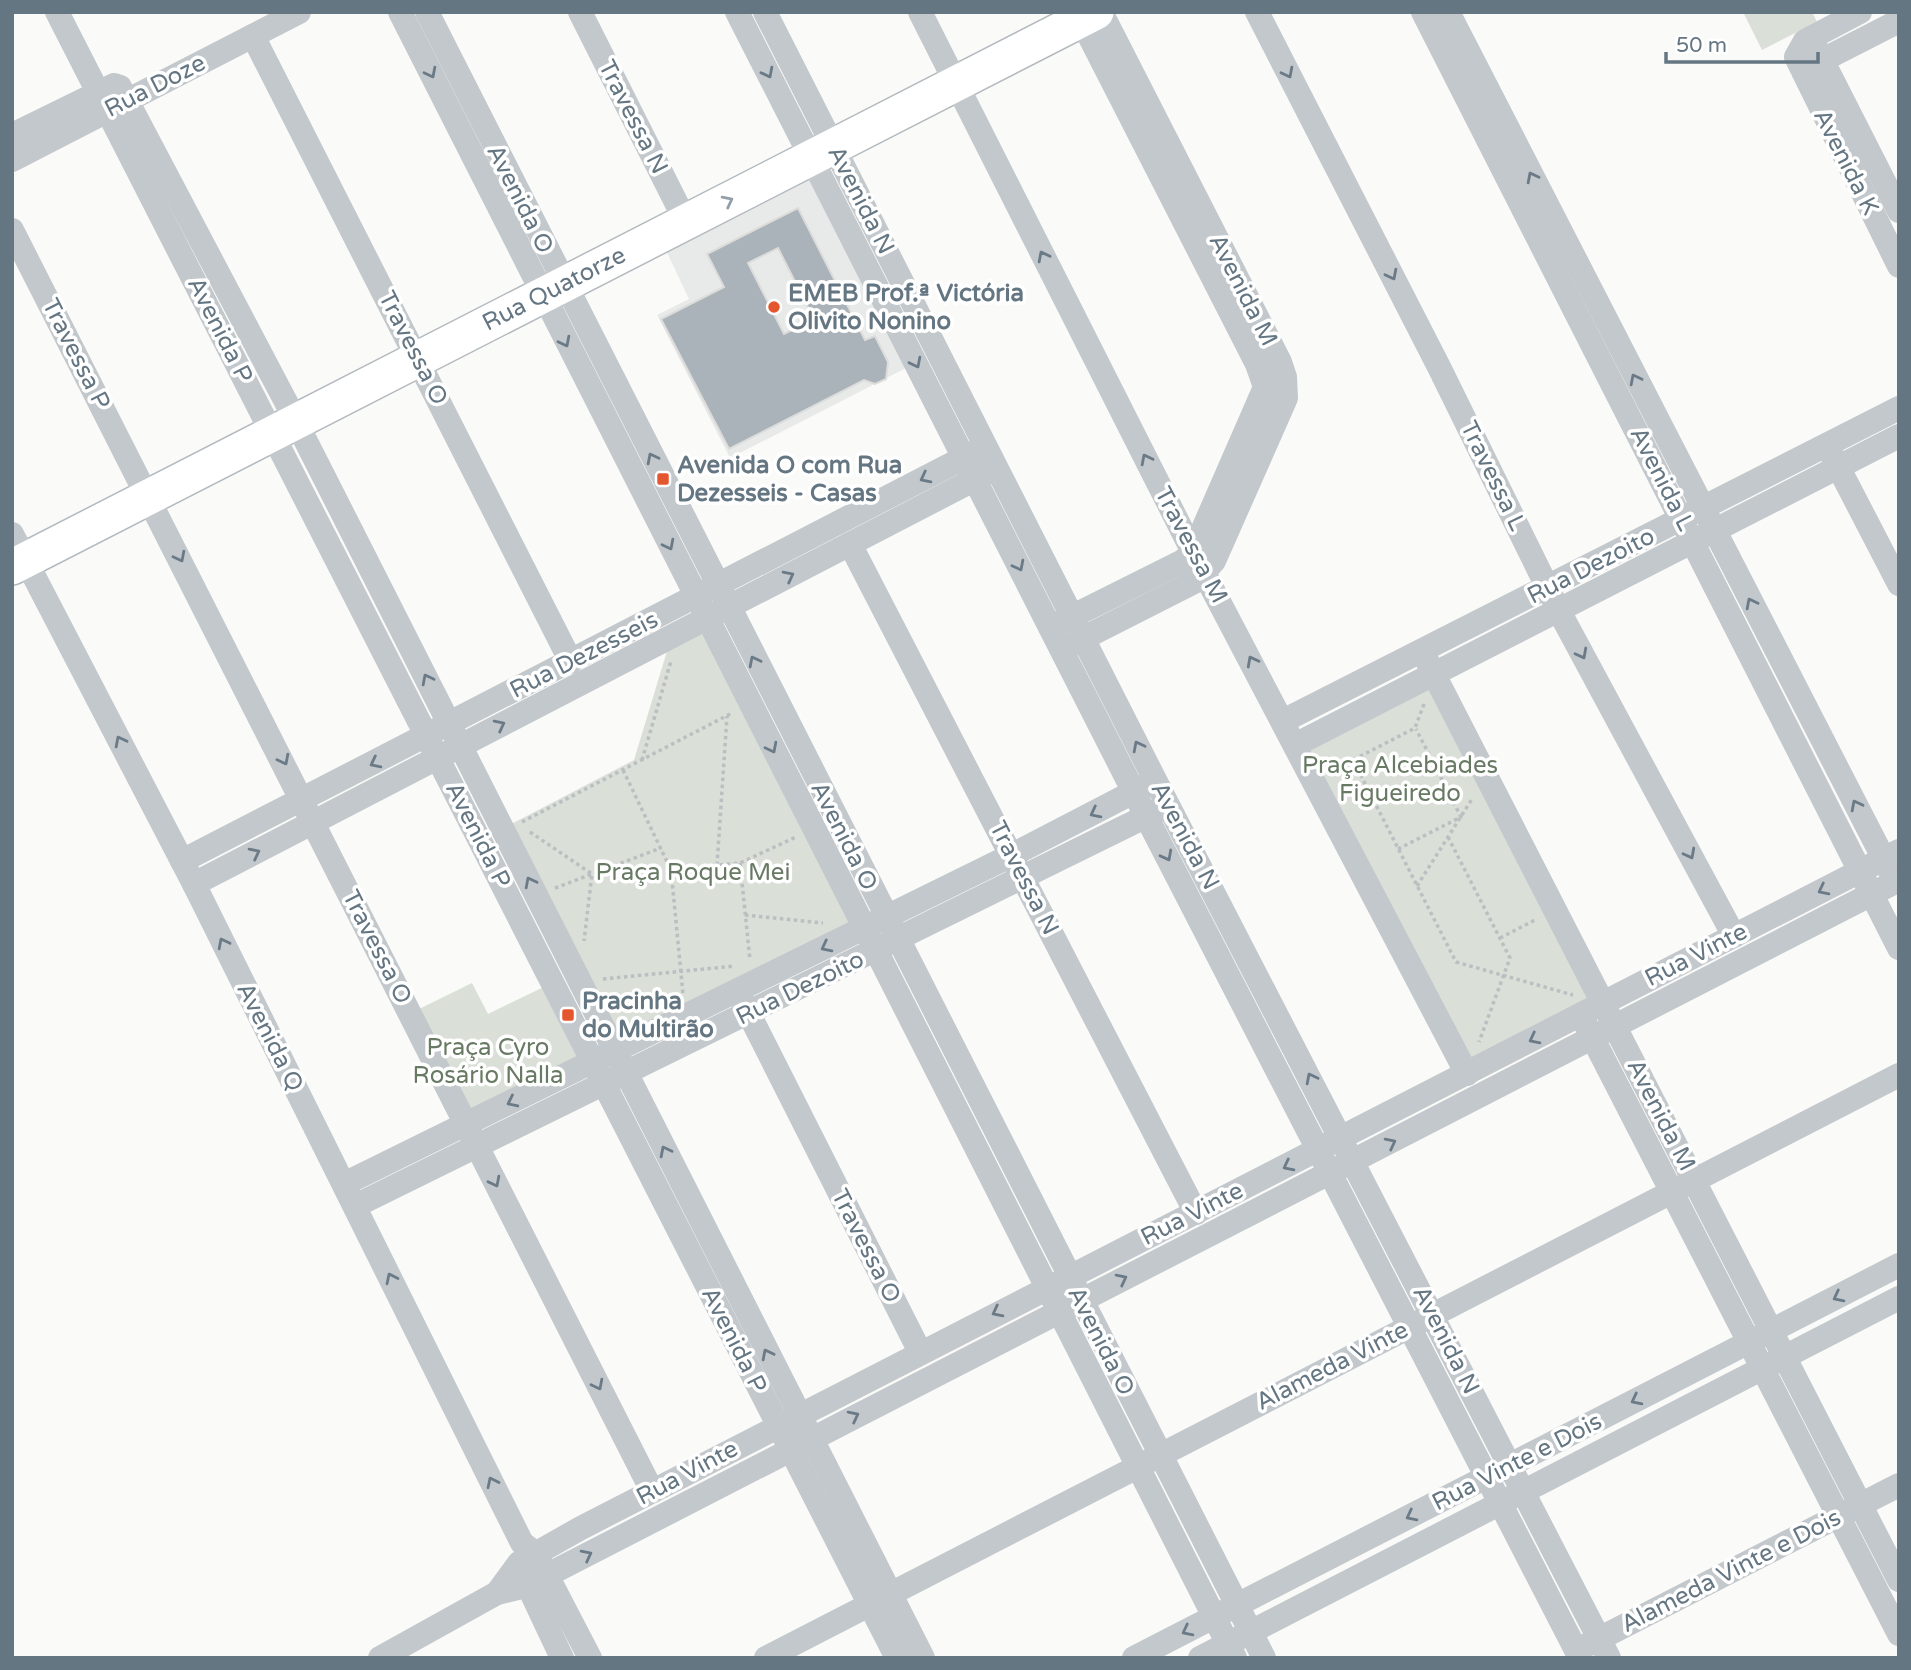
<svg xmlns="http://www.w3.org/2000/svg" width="1911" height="1670" font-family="'Varela Round',sans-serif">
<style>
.built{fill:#e8e9e9}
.green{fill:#dadfd7}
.building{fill:#aab3b9;stroke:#dcdcda;stroke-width:2;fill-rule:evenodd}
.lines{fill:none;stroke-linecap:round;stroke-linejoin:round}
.secondary-casing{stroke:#b3babf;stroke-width:38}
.path{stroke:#bbbfc2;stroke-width:3.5;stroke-dasharray:3.5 3.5;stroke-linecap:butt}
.street{stroke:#c3c8cc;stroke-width:24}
.secondary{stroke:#fff;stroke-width:35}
.oneway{stroke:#6a7a87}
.oneway2{stroke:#939fa8}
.poi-dot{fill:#e4572e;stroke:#fff;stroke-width:2.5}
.labels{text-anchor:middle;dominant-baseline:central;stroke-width:7;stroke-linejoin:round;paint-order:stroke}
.street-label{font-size:24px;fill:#657683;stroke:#fff}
.poi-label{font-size:24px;font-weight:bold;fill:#657683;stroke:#fff;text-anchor:start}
.park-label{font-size:24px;fill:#687a64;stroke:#fff}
</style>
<rect width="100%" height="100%" fill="#fafaf8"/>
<!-- built -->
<path class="built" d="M808,170L906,368L730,458L657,315L689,299L662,242Z"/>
<!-- green -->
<g class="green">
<path d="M1743,12H1812L1817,22L1762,50Z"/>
<path d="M706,618L864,927L615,1051L502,829L634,760L671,638Z"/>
<path d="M1433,676L1603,1004L1467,1074L1295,745Z"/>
<path d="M472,983L488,1014L552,983L592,1062L467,1124L411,1013Z"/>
</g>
<!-- building -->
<path class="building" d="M798,208L865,340L875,336L888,362L886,379L875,384L864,380L729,449L661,319L724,287L707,254ZM778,248L814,319L784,334L748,263Z"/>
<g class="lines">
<!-- secondary casing -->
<g class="secondary-casing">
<path id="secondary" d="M12,567L1096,12"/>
</g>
<!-- path -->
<g class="path">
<path d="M1424,704L1415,728L1353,760L1456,962L1573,995"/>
<path d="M642,760L671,661"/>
<path d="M623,770L671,870L683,994"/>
<path d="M522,822L732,713"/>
<path d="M530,832L592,874L584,941"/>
<path d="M1448,837L1510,958L1479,1042"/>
<path d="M1398,849L1461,817L1416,729"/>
<path d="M740,863L750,960"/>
<path d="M717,865L727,716"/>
<path d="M671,870L740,863L796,837"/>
<path d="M1417,886L1472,799"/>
<path d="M555,888L661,848"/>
<path d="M745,915L823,923"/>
<path d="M1500,938L1535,920"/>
<path d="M603,979L735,966"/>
</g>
<!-- street -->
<g class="street">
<path d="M57,12L897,1658"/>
<path d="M400,12L1235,1658"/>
<path d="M427,12L1264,1658"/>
<path d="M580,12L686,222"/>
<path d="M737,12L1146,816L1580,1658"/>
<path d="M765,12L1155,780L1609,1658"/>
<path d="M920,12L1193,552L1467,1074"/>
<path d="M1257,12L1439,367L1559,611L1734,936"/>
<path d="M1423,12L1899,948"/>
<path d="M1448,12L1890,871"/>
<path d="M1860,12L1805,41L1796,57L1899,266"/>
<path d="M253,36L571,662"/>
<path d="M1811,38L1899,211"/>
<path d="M1807,68L1899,21"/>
<path d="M12,135L114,85L120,87L286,402L923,1658"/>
<path d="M12,160L299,12"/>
<path d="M12,230L652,1491"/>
<path d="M1830,451L1899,584"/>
<path d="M12,534L194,884L522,1543L536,1554L590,1658"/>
<path d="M850,544L1196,1213"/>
<path d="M1059,623L1183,561L1193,552L1265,387L1257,364L1077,12"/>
<path d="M1068,646L1196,581L1214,561L1286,398L1285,377L1280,362L1101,12"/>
<path d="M1422,651L1899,1580"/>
<path d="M1283,721L1899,408"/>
<path d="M1295,745L1899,436"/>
<path d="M182,861L979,450"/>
<path d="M194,884L989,472"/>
<path d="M742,1000L920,1352"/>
<path d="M1586,1025L1899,1634"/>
<path d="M344,1184L1012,855L1149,784"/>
<path d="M355,1206L1161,809"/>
<path d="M522,1573L562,1658"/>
<path d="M497,1593L519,1563L581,1528L1899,851"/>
<path d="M1585,1646L1899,1485"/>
<path d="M380,1658L497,1593L526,1586L1899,880"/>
<path d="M766,1658L1899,1075"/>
<path d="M1134,1658L1899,1265"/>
<path d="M1200,1658L1899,1298"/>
</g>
<!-- secondary -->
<use href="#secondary" class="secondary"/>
</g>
<!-- one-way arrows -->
<defs><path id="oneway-chevron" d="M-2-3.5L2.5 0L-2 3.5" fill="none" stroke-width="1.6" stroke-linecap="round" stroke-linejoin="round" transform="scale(1.75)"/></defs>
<g class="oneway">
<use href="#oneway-chevron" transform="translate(431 73) rotate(63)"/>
<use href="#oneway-chevron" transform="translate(768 73) rotate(63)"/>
<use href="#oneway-chevron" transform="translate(1288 73) rotate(63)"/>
<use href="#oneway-chevron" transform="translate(1532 177) rotate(-117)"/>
<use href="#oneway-chevron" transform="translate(1043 256) rotate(-117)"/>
<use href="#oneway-chevron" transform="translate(1392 275) rotate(63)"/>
<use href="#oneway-chevron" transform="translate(565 342) rotate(63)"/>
<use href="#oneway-chevron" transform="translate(916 363) rotate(63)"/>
<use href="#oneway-chevron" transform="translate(1635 379) rotate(-117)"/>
<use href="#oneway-chevron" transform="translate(652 458) rotate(-117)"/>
<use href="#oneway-chevron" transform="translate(1146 459) rotate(-117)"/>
<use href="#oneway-chevron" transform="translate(925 478) rotate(153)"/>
<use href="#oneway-chevron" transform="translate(669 545) rotate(63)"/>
<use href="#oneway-chevron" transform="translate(180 557) rotate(63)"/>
<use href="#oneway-chevron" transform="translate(1019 566) rotate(63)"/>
<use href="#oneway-chevron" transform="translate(789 576) rotate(-27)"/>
<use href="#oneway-chevron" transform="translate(1751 603) rotate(-117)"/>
<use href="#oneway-chevron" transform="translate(1582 654) rotate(62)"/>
<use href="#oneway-chevron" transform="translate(754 661) rotate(-117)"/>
<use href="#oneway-chevron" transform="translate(1252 661) rotate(-118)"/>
<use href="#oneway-chevron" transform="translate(427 679) rotate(-117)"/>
<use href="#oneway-chevron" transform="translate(500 725) rotate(-27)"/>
<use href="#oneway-chevron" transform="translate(120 741) rotate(-117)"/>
<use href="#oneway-chevron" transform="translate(1138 746) rotate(-117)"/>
<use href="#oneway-chevron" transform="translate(772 748) rotate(63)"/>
<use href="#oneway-chevron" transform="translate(284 760) rotate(63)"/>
<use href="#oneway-chevron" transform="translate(375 763) rotate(153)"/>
<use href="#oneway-chevron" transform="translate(1856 805) rotate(-117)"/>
<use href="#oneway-chevron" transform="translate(1095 813) rotate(153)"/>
<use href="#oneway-chevron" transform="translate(255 853) rotate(-27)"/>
<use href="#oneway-chevron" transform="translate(1690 854) rotate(62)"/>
<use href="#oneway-chevron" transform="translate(1167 856) rotate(62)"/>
<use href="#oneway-chevron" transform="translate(530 882) rotate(-117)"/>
<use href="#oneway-chevron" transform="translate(1823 890) rotate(153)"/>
<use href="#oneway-chevron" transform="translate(223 943) rotate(-117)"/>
<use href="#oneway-chevron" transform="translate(826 947) rotate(153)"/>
<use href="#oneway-chevron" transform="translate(1534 1039) rotate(153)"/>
<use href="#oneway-chevron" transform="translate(1311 1078) rotate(-117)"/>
<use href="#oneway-chevron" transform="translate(512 1102) rotate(154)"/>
<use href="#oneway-chevron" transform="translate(1391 1143) rotate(-27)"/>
<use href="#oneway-chevron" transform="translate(665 1151) rotate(-117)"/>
<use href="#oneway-chevron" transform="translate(1288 1166) rotate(153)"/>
<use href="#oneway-chevron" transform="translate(495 1182) rotate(63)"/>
<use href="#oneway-chevron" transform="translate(391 1278) rotate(-116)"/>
<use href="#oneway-chevron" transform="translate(1122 1279) rotate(-27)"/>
<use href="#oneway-chevron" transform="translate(1838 1297) rotate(153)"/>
<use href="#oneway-chevron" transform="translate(997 1312) rotate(153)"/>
<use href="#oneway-chevron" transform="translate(767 1354) rotate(-117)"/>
<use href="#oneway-chevron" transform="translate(598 1385) rotate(63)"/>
<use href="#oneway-chevron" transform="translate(1636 1400) rotate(153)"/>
<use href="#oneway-chevron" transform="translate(854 1416) rotate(-27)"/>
<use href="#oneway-chevron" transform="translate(492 1482) rotate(-116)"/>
<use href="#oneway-chevron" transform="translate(1411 1516) rotate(153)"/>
<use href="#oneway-chevron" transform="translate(587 1555) rotate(-27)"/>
<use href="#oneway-chevron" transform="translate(1187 1631) rotate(153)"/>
</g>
<use class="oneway2" href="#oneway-chevron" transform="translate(728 201) rotate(-27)"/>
<!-- markers -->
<g class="poi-dot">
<circle cx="774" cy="307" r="7"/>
<rect x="656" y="472" width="14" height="14" rx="3.5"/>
<rect x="561" y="1008" width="14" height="14" rx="3.5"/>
</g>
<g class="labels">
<!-- street labels -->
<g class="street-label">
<text transform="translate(155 86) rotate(-27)">Rua Doze</text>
<text transform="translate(633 117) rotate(63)">Travessa N</text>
<text transform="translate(1846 162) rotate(63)">Avenida K</text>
<text transform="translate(520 199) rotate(63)">Avenida O</text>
<text transform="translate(861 200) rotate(63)">Avenida N</text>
<text transform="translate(554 289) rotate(-27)">Rua Quatorze</text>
<text transform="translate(1243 290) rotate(63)">Avenida M</text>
<text transform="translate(220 330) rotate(63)">Avenida P</text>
<text transform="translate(413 348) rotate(63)">Travessa O</text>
<text transform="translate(76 354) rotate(63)">Travessa P</text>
<text transform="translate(1493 476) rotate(64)">Travessa L</text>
<text transform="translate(1662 479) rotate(63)">Avenida L</text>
<text transform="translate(1191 545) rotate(62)">Travessa M</text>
<text transform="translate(1591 566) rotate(-27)">Rua Dezoito</text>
<text transform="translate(584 655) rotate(-27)">Rua Dezesseis</text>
<text transform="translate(478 835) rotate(63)">Avenida P</text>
<text transform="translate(844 836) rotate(63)">Avenida O</text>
<text transform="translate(1185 836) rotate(62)">Avenida N</text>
<text transform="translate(1024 878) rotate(63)">Travessa N</text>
<text transform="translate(377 947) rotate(63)">Travessa O</text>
<text transform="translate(1696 955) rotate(-27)">Rua Vinte</text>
<text transform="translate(800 988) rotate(-26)">Rua Dezoito</text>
<text transform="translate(270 1037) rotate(63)">Avenida Q</text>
<text transform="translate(1661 1115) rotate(63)">Avenida M</text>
<text transform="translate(1192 1214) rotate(-27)">Rua Vinte</text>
<text transform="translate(866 1246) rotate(63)">Travessa O</text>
<text transform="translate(734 1340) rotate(63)">Avenida P</text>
<text transform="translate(1446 1340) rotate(63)">Avenida N</text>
<text transform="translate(1101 1341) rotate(63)">Avenida O</text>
<text transform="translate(1332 1366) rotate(-27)">Alameda Vinte</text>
<text transform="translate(1517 1462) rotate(-27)">Rua Vinte e Dois</text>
<text transform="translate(687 1473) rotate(-28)">Rua Vinte</text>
<text transform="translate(1731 1571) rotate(-27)">Alameda Vinte e Dois</text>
</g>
<!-- poi labels -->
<g class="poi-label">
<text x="788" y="293">EMEB Prof.ª Victória<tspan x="788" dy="28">Olivito Nonino</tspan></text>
<text x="677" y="465">Avenida O com Rua<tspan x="677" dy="28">Dezesseis - Casas</tspan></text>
<text x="582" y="1001">Pracinha<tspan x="582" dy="28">do Multirão</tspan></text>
</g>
<!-- park labels -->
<g class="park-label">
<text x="1400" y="765">Praça Alcebiades<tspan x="1400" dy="28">Figueiredo</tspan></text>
<text x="693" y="872">Praça Roque Mei</text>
<text x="488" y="1047">Praça Cyro<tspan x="488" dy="28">Rosário Nalla</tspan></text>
</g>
</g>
<!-- border -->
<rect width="1911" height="1670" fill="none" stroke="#657683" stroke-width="28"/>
<!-- scale -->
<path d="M1666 52v10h152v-10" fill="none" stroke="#657683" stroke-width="3.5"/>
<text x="1676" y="52" font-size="21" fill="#657683" stroke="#ffffff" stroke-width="5" paint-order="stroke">50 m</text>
</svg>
